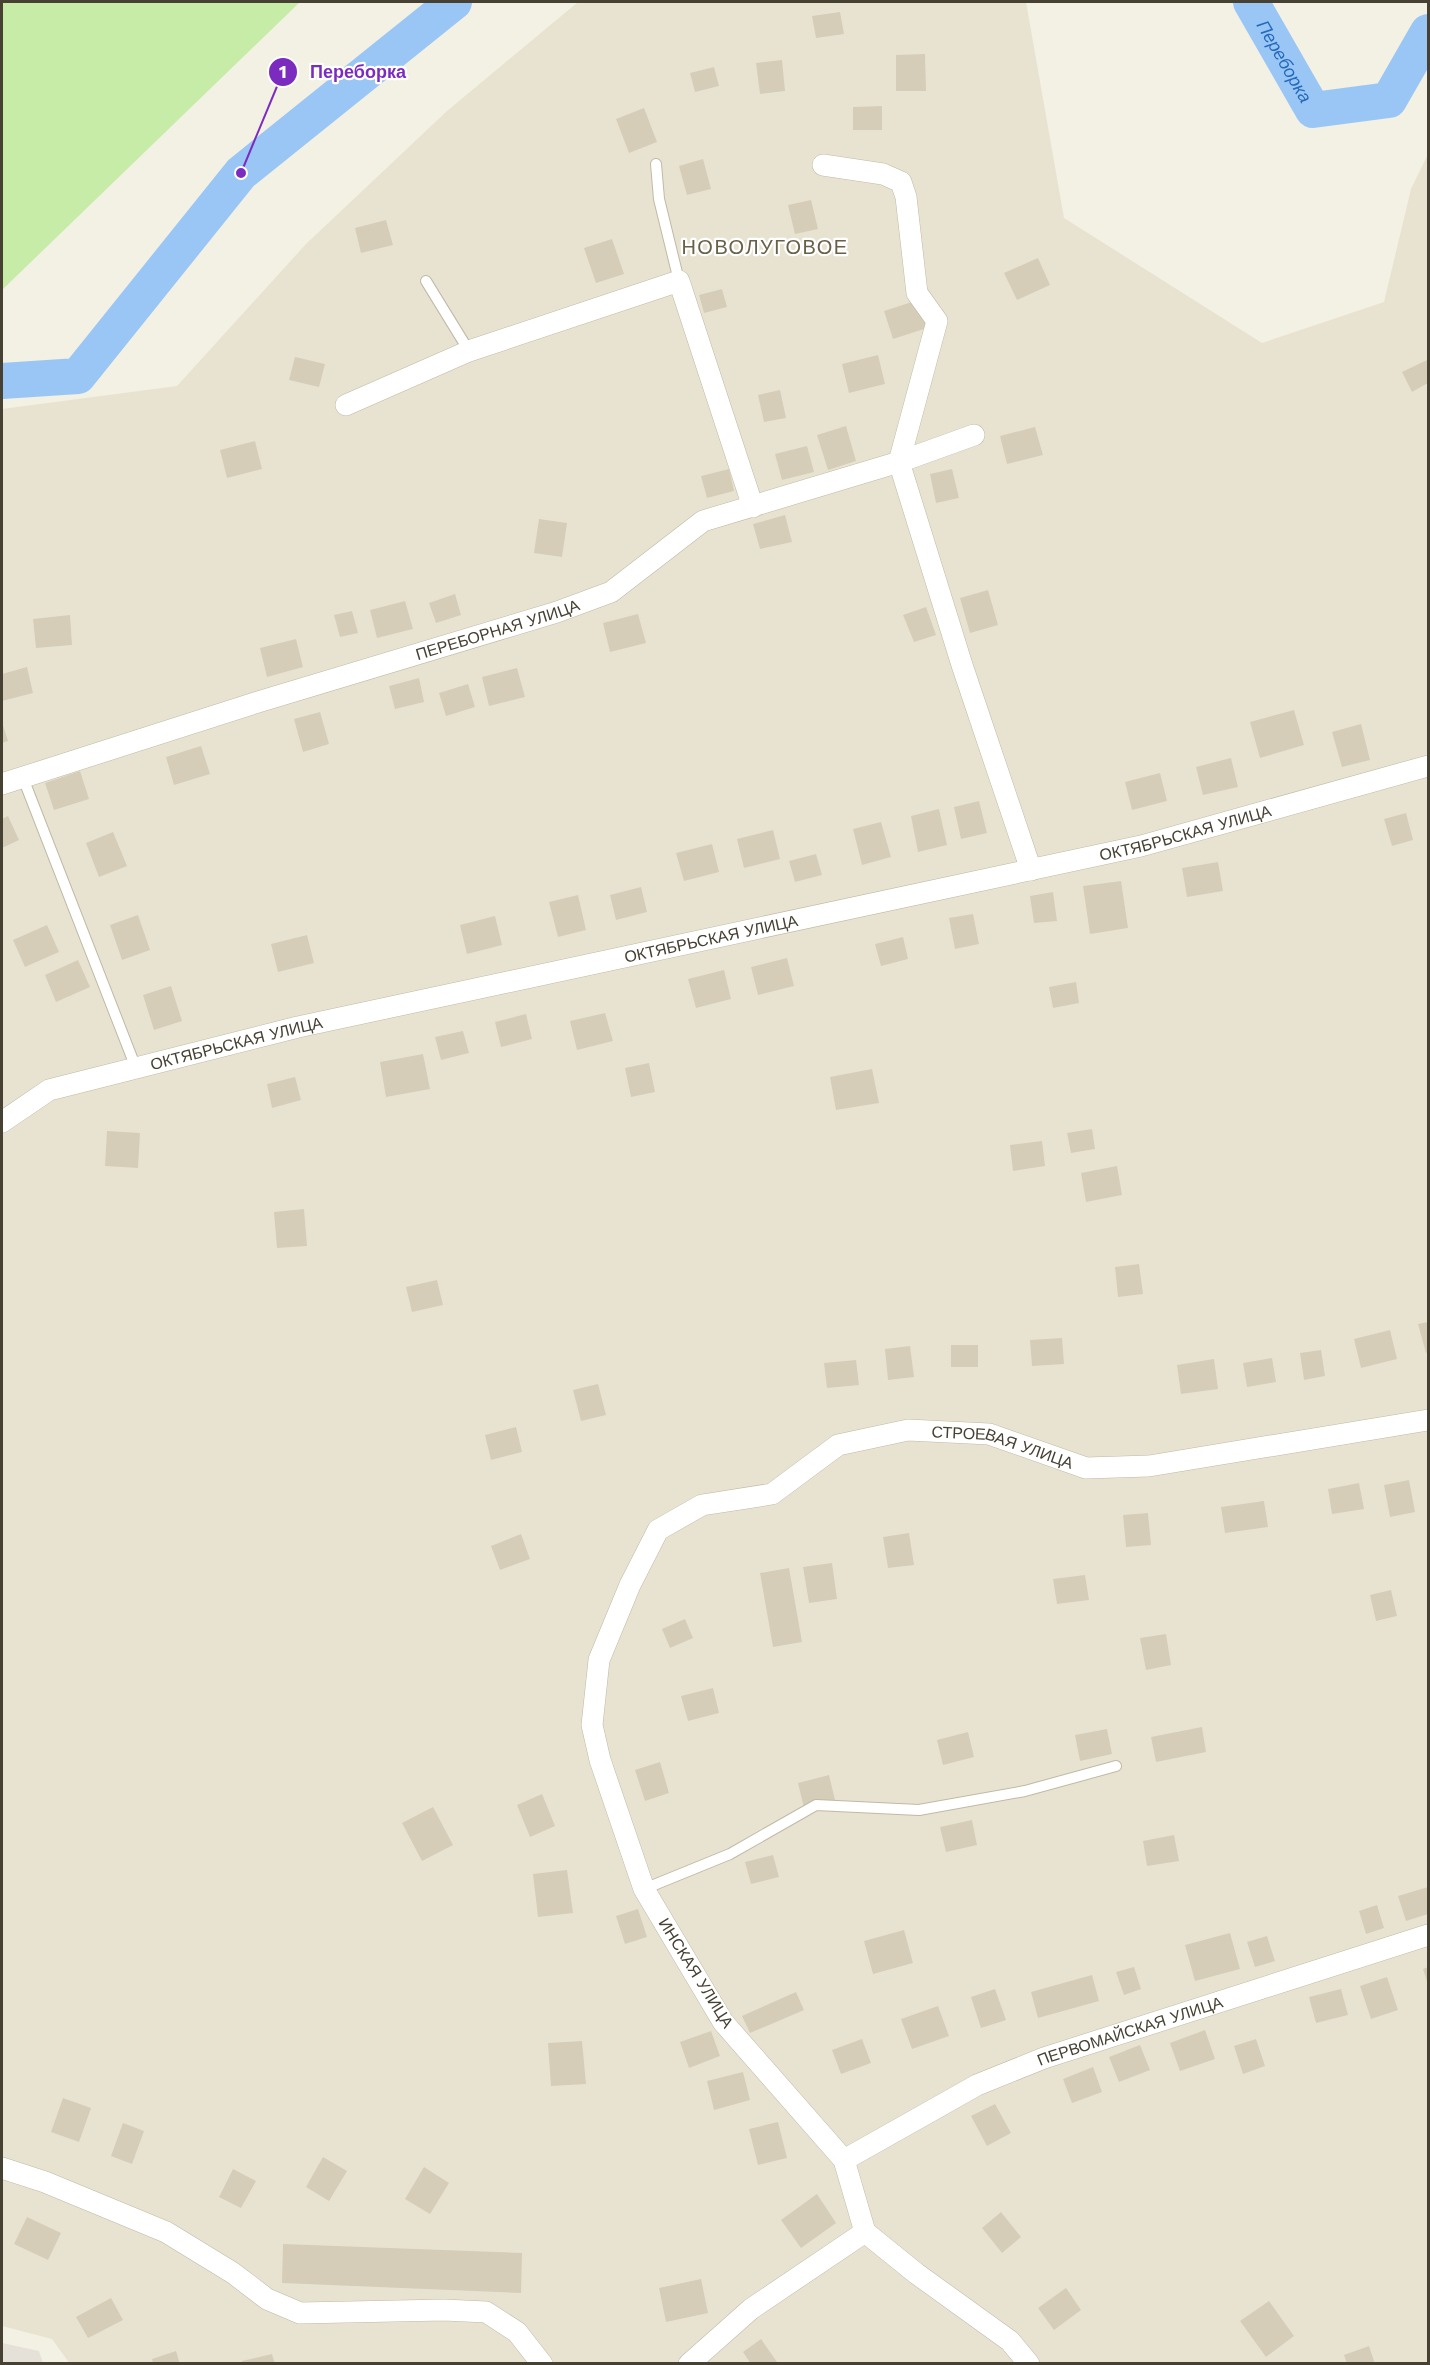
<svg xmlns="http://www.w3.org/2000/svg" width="1430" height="2365" font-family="'Work Sans',sans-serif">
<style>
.residential{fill:#e8e3d1}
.industrial{fill:#e5e1d9}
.green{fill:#c6eca8}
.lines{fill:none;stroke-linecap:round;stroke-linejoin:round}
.river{stroke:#9ac6f6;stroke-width:36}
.building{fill:#d6cdb8}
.lane-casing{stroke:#c0b9a5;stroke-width:12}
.street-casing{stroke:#c0b9a5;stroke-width:22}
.lane{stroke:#fff;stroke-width:10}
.street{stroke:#fff;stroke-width:21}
.labels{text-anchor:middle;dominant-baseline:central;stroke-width:4.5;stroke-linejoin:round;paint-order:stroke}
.street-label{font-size:16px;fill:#464133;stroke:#fff}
.water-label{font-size:18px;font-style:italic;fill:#246aba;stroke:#fff}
.quarter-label{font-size:20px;letter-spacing:1.5px;fill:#6a6049;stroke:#fff}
.leader{fill:none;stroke:#7b2cbf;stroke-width:2}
.callout-dot{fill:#7b2cbf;stroke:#fff;stroke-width:2}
.mark-label{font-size:18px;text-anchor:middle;font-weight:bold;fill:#fff}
.callout-label{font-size:18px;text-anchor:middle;font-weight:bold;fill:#7b2cbf;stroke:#fff;stroke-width:4.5;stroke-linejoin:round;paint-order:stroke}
</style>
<rect width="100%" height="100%" fill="#f3f0e4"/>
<!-- residential -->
<path class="residential" d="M578,2H1026L1064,218L1262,343L1384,302L1411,189L1428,154V2363L70,2364L52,2339L2,2326V409L177,386L306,244L447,111Z"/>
<!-- industrial -->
<path class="industrial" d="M2,2343L39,2351L43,2363H2Z"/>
<!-- green -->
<path class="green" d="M2,2H300L2,290Z"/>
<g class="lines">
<!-- river -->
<g class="river">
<path id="s1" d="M1251,2L1313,110L1389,100L1428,32"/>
<path d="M2,381L78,376L241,173L454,2"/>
</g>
</g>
<!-- building -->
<g class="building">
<path d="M840,12L844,34L816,38L812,16Z"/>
<path d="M925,54L926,91H896V55Z"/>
<path d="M782,60L785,91L760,94L756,63Z"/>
<path d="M714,67L719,86L695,92L690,73Z"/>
<path d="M882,106V130H853V107Z"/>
<path d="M644,108L657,142L629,153L616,119Z"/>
<path d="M703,159L711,189L687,195L679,166Z"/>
<path d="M811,200L818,229L795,234L788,205Z"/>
<path d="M386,220L393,245L361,253L355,228Z"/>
<path d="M612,239L624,274L596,283L584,248Z"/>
<path d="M1038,258L1050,285L1017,300L1004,273Z"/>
<path d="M722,289L727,307L704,313L699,295Z"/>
<path d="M918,300L927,328L893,339L884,311Z"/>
<path d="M878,355L885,384L849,393L842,364Z"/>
<path d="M295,357L325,364L319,387L289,380Z"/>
<path d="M1427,360L1428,383L1412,392L1402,372Z"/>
<path d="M780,390L786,418L764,422L758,395Z"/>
<path d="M846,426L856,461L828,470L817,435Z"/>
<path d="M1035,427L1043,455L1007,464L1000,436Z"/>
<path d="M255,441L262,469L227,478L220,450Z"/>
<path d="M807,446L814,472L782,480L775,454Z"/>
<path d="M729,469L734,491L707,498L701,476Z"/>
<path d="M952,469L959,498L936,503L930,474Z"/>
<path d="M785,515L792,542L760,549L753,524Z"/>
<path d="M539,519L567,523L562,557L534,553Z"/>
<path d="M988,590L998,625L970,633L960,598Z"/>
<path d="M455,594L461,615L436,623L429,603Z"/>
<path d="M405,601L413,629L377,638L370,610Z"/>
<path d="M926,607L936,635L914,642L903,615Z"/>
<path d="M352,611L358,633L340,637L334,615Z"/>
<path d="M638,614L646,643L610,652L603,623Z"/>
<path d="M70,615L72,645L36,648L33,619Z"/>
<path d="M296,639L303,667L267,677L260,648Z"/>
<path d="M27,667L33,693L2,701V674Z"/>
<path d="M517,668L525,697L489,706L482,677Z"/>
<path d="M419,678L424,702L395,709L389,686Z"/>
<path d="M468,684L475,707L446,716L439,693Z"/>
<path d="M1294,710L1304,745L1260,758L1250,722Z"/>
<path d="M320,712L329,744L303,752L294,719Z"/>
<path d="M2,722L8,741L2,743Z"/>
<path d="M1361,724L1370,760L1342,767L1332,732Z"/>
<path d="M201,746L210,774L174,785L166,757Z"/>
<path d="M1231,758L1238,787L1203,795L1196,767Z"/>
<path d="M80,771L89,799L54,810L45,783Z"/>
<path d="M1160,773L1167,801L1132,810L1125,782Z"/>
<path d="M979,801L987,833L961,839L954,807Z"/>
<path d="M939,809L947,845L918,852L911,816Z"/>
<path d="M1406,813L1413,840L1392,846L1384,819Z"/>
<path d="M8,816L19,840L2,848V819Z"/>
<path d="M881,822L891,857L862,865L853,829Z"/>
<path d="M773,830L780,859L744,868L737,839Z"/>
<path d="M113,832L127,866L99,877L86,843Z"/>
<path d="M712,844L719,872L684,881L676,853Z"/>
<path d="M816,854L822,875L795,882L789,861Z"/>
<path d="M1218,862L1223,891L1187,897L1182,868Z"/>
<path d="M1121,881L1128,928L1090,934L1083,886Z"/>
<path d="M641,887L647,912L616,920L610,895Z"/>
<path d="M1053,892L1057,921L1034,923L1030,896Z"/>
<path d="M578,895L586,930L558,937L549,902Z"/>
<path d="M973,914L979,944L955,949L949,918Z"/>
<path d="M138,915L150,950L122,960L110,925Z"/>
<path d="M495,916L502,945L467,954L460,925Z"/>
<path d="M47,925L59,952L25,967L13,940Z"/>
<path d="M307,935L314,963L278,972L271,944Z"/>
<path d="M903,937L908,959L881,966L875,944Z"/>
<path d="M787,958L794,986L758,995L751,967Z"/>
<path d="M78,960L90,987L56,1002L45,975Z"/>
<path d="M724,970L731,999L696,1008L688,979Z"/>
<path d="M1076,982L1079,1003L1053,1008L1049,987Z"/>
<path d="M171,986L182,1021L154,1030L143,995Z"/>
<path d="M605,1013L613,1041L577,1050L570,1021Z"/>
<path d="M526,1014L532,1039L501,1047L495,1022Z"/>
<path d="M463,1031L469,1053L441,1060L435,1037Z"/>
<path d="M423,1054L430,1089L386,1097L380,1062Z"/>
<path d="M649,1063L655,1092L631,1097L625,1068Z"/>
<path d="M872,1069L879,1103L836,1110L830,1077Z"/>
<path d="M295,1077L301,1100L272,1108L267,1084Z"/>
<path d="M1092,1129L1095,1149L1071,1153L1067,1133Z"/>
<path d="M107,1131L140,1133L138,1168L105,1166Z"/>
<path d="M1042,1141L1045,1166L1013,1171L1010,1145Z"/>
<path d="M1117,1166L1122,1195L1086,1202L1081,1173Z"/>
<path d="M304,1209L307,1246L277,1248L274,1212Z"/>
<path d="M1139,1264L1143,1294L1118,1297L1115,1267Z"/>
<path d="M437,1280L443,1305L412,1312L406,1287Z"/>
<path d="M1428,1322V1352L1426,1353L1418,1324Z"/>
<path d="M1390,1330L1397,1359L1361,1368L1354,1339Z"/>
<path d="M1062,1338L1064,1364L1032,1366L1030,1340Z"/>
<rect x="951" y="1345" width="27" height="22"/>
<path d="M910,1346L914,1377L888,1380L885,1349Z"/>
<path d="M1321,1350L1325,1376L1304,1380L1300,1353Z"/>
<path d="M1272,1358L1276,1382L1247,1387L1243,1363Z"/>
<path d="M1214,1359L1218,1389L1181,1394L1177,1365Z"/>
<path d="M856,1360L859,1385L827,1388L824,1363Z"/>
<path d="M598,1384L606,1415L581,1421L573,1390Z"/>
<path d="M516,1427L522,1452L491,1460L485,1435Z"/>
<path d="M1409,1480L1415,1512L1390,1517L1384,1485Z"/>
<path d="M1359,1483L1364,1509L1332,1514L1328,1489Z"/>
<path d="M1264,1501L1268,1527L1225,1533L1221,1507Z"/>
<path d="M1148,1513L1151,1545L1126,1547L1123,1515Z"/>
<path d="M909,1533L914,1565L888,1568L883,1537Z"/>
<path d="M521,1534L530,1559L500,1570L491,1546Z"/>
<path d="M832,1563L837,1599L809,1603L803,1567Z"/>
<path d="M789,1568L802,1642L773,1647L760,1573Z"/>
<path d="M1085,1575L1089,1600L1057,1604L1053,1579Z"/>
<path d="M1391,1590L1397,1616L1376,1621L1370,1595Z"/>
<path d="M685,1619L693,1638L670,1648L662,1629Z"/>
<path d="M1166,1634L1171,1665L1146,1670L1140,1638Z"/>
<path d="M713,1688L719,1713L688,1721L681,1696Z"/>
<path d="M1202,1727L1206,1752L1156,1762L1151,1737Z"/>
<path d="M1107,1729L1112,1754L1080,1761L1075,1735Z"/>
<path d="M968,1732L974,1757L943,1765L937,1740Z"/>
<path d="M660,1762L669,1793L645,1801L635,1770Z"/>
<path d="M829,1775L835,1800L804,1808L798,1783Z"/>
<path d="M542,1794L555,1826L530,1837L517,1805Z"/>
<path d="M433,1807L453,1845L422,1861L402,1823Z"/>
<path d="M972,1820L977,1845L946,1852L940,1827Z"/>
<path d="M1174,1835L1179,1861L1147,1866L1143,1841Z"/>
<path d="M773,1855L779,1877L751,1884L745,1862Z"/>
<path d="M567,1870L573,1913L538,1917L533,1874Z"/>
<path d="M1428,1887V1914L1406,1921L1398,1896Z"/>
<path d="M1377,1905L1384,1928L1366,1934L1359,1911Z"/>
<path d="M638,1909L647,1937L625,1944L616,1916Z"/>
<path d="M904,1930L913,1963L873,1974L864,1941Z"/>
<path d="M1230,1933L1240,1969L1195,1981L1185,1945Z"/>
<path d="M1267,1936L1275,1961L1255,1967L1247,1942Z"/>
<path d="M1134,1967L1141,1989L1124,1995L1116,1972Z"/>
<path d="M1428,1967V1985L1423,1969Z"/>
<path d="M1092,1975L1099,2001L1038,2018L1031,1992Z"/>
<path d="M1387,1977L1398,2010L1371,2019L1360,1986Z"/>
<path d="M995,1989L1006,2020L981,2028L971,1997Z"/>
<path d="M1341,1989L1348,2015L1316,2023L1309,1997Z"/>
<path d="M796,1992L804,2010L750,2033L742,2016Z"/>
<path d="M938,2006L949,2036L912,2049L901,2019Z"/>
<path d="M1205,2030L1215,2059L1180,2071L1170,2043Z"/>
<path d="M711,2031L720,2056L689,2068L680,2042Z"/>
<path d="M862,2039L871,2063L841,2074L832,2050Z"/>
<path d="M1256,2039L1265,2066L1243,2074L1234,2046Z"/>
<path d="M582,2041L586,2084L551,2086L548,2043Z"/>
<path d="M1140,2045L1150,2070L1119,2082L1109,2057Z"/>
<path d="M1093,2067L1102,2092L1072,2103L1063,2079Z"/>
<path d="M743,2072L750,2100L714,2110L707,2081Z"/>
<path d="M63,2098L91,2108L79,2142L51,2132Z"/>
<path d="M995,2104L1011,2133L987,2146L971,2116Z"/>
<path d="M778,2122L787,2158L758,2165L749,2129Z"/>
<path d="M123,2123L144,2131L132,2164L111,2156Z"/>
<path d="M323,2157L347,2171L329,2201L306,2187Z"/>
<path d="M424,2167L449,2183L430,2214L405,2199Z"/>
<path d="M233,2169L256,2181L241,2208L219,2197Z"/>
<path d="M817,2194L836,2223L801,2248L781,2220Z"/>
<path d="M1001,2212L1021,2237L1002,2253L982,2228Z"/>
<path d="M27,2217L61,2233L48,2260L14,2244Z"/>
<path d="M283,2244L522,2253L521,2293L282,2283Z"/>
<path d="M701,2279L708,2313L666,2322L659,2288Z"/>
<path d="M1066,2288L1081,2310L1054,2330L1038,2308Z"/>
<path d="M111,2298L123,2320L88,2338L76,2317Z"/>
<path d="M1269,2301L1294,2336L1266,2357L1240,2321Z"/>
<path d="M761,2339L777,2362L774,2364H751L743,2352Z"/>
<path d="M1369,2346L1375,2364H1347L1344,2355Z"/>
<path d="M176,2351L180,2364H153L152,2359Z"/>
<path d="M272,2354L275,2364H242V2361Z"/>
</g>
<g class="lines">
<!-- lane casing -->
<g class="lane-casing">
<g id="lane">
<path d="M656,164L659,199L679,281"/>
<path d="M426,281L469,351"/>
<path d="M23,778L136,1068"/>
<path d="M644,1889L730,1854L816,1805L919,1810L1025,1791L1116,1766"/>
</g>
</g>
<!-- street casing -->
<g class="street-casing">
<g id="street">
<path d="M823,165L883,174L901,182L906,197L917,293L937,321L899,462L962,665L1031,870"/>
<path d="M346,405L469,351L679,281L753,507"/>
<path id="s2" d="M2,784L258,702L557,612L611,592L703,521L899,462L974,435"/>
<path id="s3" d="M2,1122L49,1090L298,1027L1141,846L1428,766"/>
<path id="s4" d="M844,2160L977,2085L1044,2058L1428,1935"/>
<path d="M2,2168L45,2182L166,2232L233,2273L267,2299L300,2313L444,2310L486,2312L517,2332L542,2364"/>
<path d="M689,2364L751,2309L865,2232"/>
<path id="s5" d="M1029,2364L1010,2341L917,2274L865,2232L844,2160L723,2022L644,1889L600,1760L592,1725L599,1660L630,1585L658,1530L702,1505L772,1494L838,1445L908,1430L989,1434L1086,1468L1149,1466L1428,1420"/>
</g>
</g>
<!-- lane -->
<use href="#lane" class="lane"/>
<!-- street -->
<use href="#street" class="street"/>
</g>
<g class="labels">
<!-- street labels -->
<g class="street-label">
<text stroke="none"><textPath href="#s2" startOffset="519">ПЕРЕБОРНАЯ УЛИЦА</textPath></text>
<text stroke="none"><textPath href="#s3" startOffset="1222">ОКТЯБРЬСКАЯ УЛИЦА</textPath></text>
<text stroke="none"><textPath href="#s3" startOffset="736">ОКТЯБРЬСКАЯ УЛИЦА</textPath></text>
<text stroke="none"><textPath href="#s3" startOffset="250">ОКТЯБРЬСКАЯ УЛИЦА</textPath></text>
<text stroke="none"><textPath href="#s5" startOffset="1377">СТРОЕВАЯ УЛИЦА</textPath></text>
<text transform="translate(696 1973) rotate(58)">ИНСКАЯ УЛИЦА</text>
<text stroke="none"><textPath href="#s4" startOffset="315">ПЕРВОМАЙСКАЯ УЛИЦА</textPath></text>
</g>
<!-- water labels -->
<g class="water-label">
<text stroke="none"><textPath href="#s1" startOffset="68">Переборка</textPath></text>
</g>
<!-- quarter labels -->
<g class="quarter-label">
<text x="765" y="247">НОВОЛУГОВОЕ</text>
</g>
</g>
<!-- callouts -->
<path class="leader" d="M241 173L283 72"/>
<g class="callout-dot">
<circle cx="241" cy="173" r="6"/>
<circle cx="283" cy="72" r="15"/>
</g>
<g class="mark-label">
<text x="283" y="78">1</text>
</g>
<g class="callout-label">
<text x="358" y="78">Переборка</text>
</g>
<!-- border -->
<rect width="1430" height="2365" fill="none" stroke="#464133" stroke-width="6"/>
</svg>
